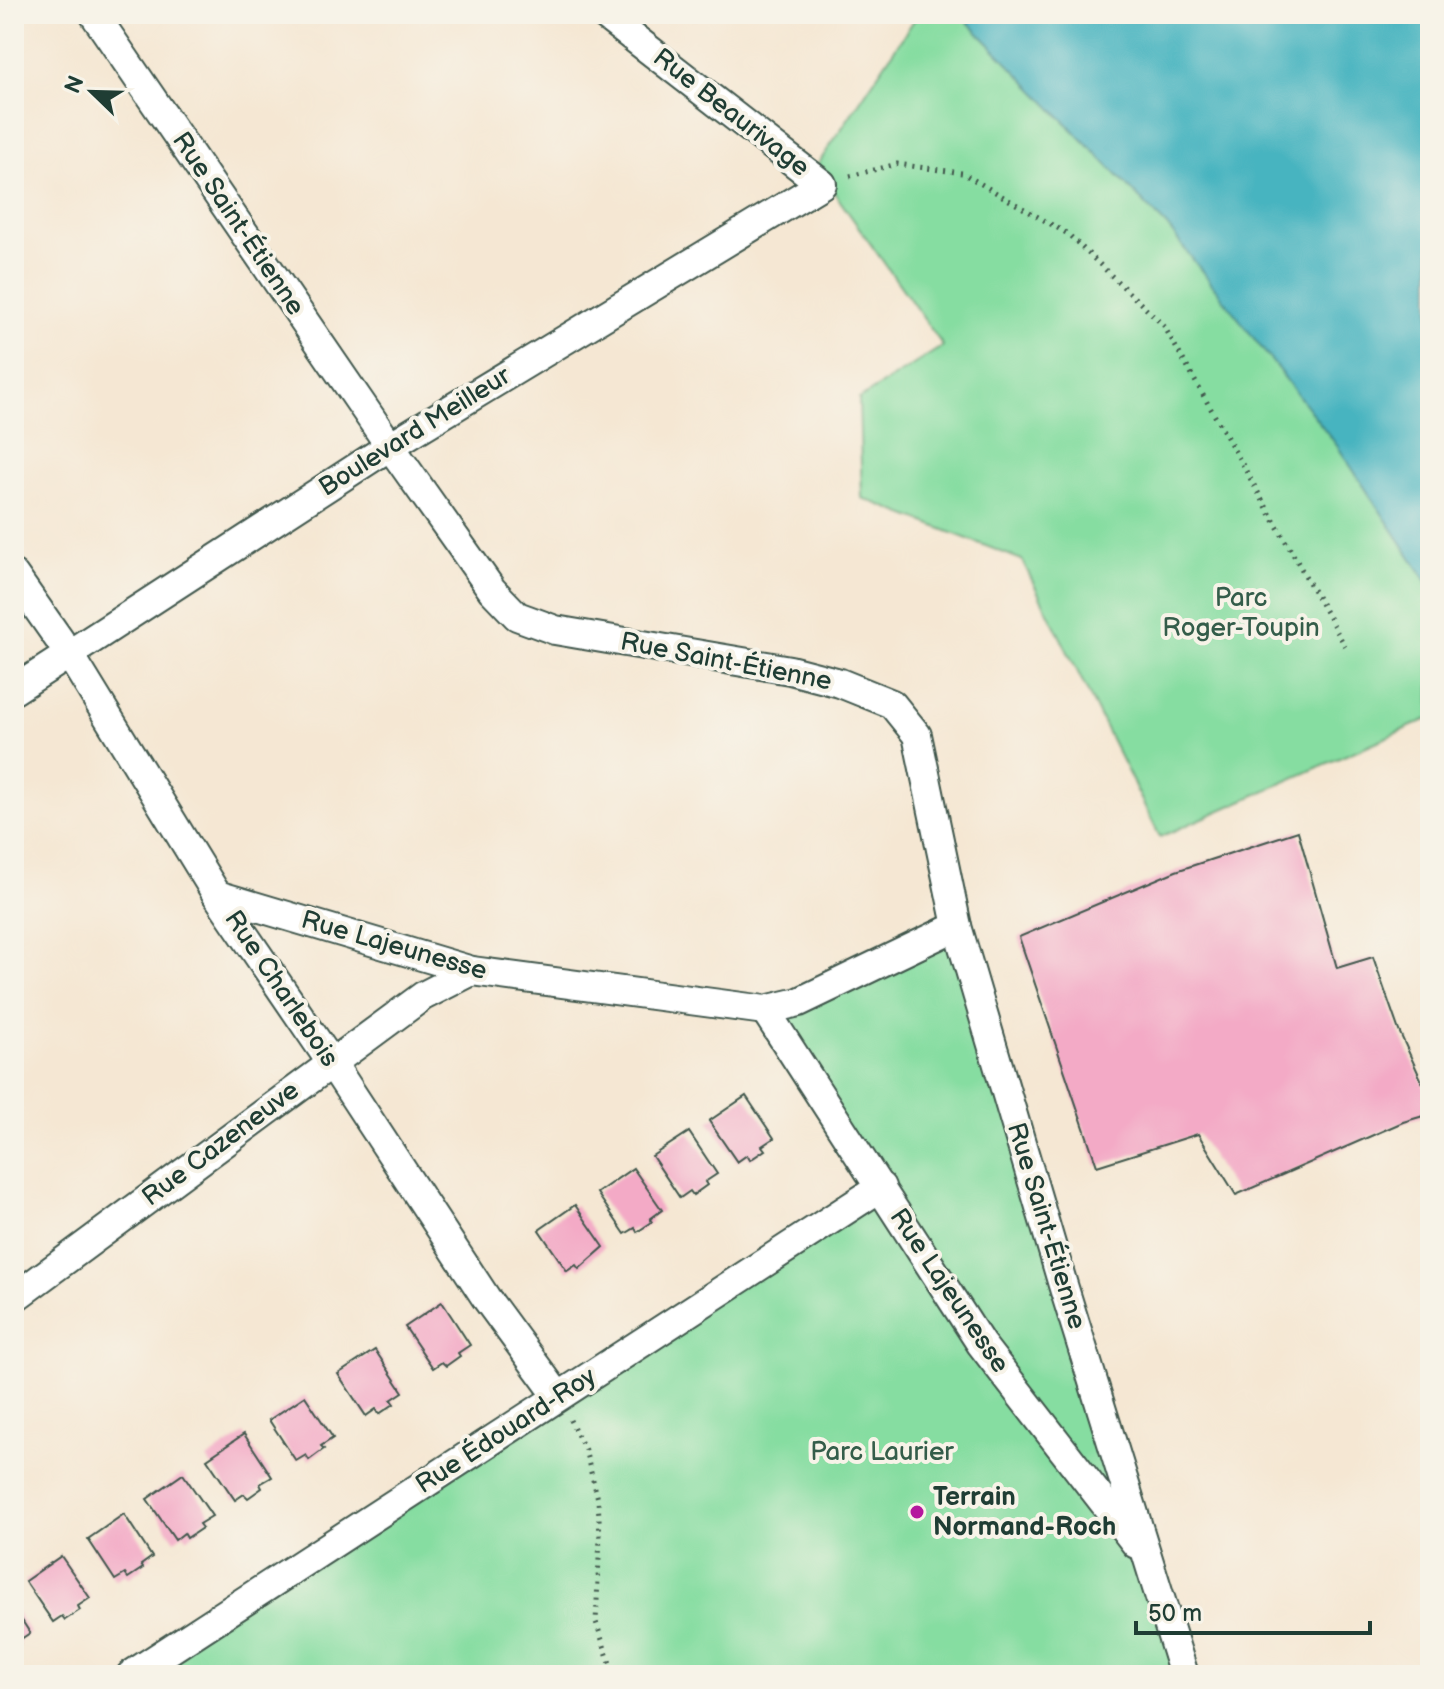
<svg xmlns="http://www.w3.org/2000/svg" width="1444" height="1689" font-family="'Balsamiq Sans',sans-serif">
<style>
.green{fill:#86dda1;stroke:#528d6a;stroke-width:2}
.water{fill:#46b4c0;stroke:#32787a;stroke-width:2}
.building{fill:#f3aac6}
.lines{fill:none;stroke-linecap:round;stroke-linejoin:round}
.street-casing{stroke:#3f564c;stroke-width:32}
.path{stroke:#3f564c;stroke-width:5;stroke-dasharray:2 6;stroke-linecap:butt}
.street{stroke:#fff;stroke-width:28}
.poi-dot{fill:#b5179e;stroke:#f7f3e8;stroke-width:3}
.labels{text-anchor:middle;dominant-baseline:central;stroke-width:8;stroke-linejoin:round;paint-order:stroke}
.street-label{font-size:26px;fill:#1f3d34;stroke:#f7f3e8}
.park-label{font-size:26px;fill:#345d4a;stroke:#f7f3e8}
.poi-label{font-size:26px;font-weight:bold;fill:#1f3d34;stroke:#f7f3e8;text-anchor:start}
</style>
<rect width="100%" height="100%" fill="#f7f3e8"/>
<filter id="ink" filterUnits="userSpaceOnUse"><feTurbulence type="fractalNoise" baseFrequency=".0125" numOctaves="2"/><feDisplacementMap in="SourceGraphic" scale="16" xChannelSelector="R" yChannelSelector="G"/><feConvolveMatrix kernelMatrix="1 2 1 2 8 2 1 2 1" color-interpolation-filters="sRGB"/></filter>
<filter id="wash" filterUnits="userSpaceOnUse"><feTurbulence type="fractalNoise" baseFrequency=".006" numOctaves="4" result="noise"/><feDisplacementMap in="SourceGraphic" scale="32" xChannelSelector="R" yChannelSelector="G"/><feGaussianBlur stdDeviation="1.8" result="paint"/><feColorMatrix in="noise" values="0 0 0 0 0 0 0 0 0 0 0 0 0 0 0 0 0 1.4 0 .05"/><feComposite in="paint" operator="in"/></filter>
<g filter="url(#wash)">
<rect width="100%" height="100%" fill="#f5e7d3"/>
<!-- green -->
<g class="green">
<path d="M918,14H960L1167,226L1336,444L1430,586V718L1160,837L1022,560L862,498L859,399L943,346L816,167Z"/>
<path d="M957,926L1184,1675H131L880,1187L765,1010Z"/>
</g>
<!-- water -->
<path class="water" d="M960,14H1430V586L1336,444L1167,226Z"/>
<g id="blocks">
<!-- building -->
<g class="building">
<path d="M1298,831L1337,968L1373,957L1399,1031L1430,1099V1114L1403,1122L1236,1195L1198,1134L1097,1166L1019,937L1176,871Z"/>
<path d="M746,1096L774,1138L762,1146L765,1150L750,1160L747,1155L737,1162L709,1121Z"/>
<path d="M689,1132L717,1174L705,1182L707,1185L693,1195L690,1191L680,1198L652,1156Z"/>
<path d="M633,1168L662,1210L650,1219L652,1222L637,1232L635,1228L625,1234L597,1193Z"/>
<path d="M575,1205L604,1247L579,1269L576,1265L567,1271L539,1230Z"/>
<path d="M442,1302L470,1345L458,1353L460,1356L446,1366L442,1362L433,1368L405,1327Z"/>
<path d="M375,1350L403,1392L391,1400L394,1404L379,1414L376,1409L366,1416L338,1374Z"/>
<path d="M305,1396L333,1438L321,1446L324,1449L309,1460L306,1455L296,1461L269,1420Z"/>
<path d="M244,1434L272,1477L260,1484L262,1488L248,1498L244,1494L235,1500L207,1459Z"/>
<path d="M183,1474L212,1516L199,1524L202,1528L187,1538L184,1533L175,1540L147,1499Z"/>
<path d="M124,1514L152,1557L141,1565L143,1568L128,1578L125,1574L115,1580L88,1539Z"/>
<path d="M61,1556L90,1598L78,1606L80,1610L65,1620L62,1616L53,1622L25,1581Z"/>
<path d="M14,1608L30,1633L18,1641L20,1644L14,1649Z"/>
</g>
</g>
</g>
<g filter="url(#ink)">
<use href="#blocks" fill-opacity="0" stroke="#3f564c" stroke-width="2"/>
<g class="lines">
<!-- street casing -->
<g class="street-casing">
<g id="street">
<path d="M94,14L390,446L492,590L517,616L555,630L790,670L840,683L892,704L917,735L957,926L1063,1285L1184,1675"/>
<path d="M14,575L70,655L217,895L331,1062L486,1298L558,1396"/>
<path d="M14,690L390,446L822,184L603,14"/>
<path d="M217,895L472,971L765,1010L799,1002L957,926"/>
<path d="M765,1010L981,1344L1136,1544"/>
<path d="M14,1298L423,996L472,971"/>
<path d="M131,1675L881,1187"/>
</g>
</g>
<!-- path -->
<g class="path">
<path d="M850,176L897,164L962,173L1068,234L1164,326L1345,646"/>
<path d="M570,1420L585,1450L598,1499L600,1537L596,1622L614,1675"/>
</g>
<!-- street -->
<use href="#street" class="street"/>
</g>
</g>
<!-- markers -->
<circle class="poi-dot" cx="917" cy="1512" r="8"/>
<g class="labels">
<!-- street labels -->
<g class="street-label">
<text transform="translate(731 113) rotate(38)">Rue Beaurivage</text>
<text transform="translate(238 224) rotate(56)">Rue Saint-Étienne</text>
<text transform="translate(415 432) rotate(-32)">Boulevard Meilleur</text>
<text transform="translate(726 662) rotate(11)">Rue Saint-Étienne</text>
<text transform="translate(394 946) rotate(16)">Rue Lajeunesse</text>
<text transform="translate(281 989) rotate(56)">Rue Charlebois</text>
<text transform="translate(221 1144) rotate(-37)">Rue Cazeneuve</text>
<text transform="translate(1046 1226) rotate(73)">Rue Saint-Étienne</text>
<text transform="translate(949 1291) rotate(56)">Rue Lajeunesse</text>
<text transform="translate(506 1431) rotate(-33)">Rue Édouard-Roy</text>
</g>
<!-- park labels -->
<g class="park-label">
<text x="1241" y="598">Parc<tspan x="1241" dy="30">Roger-Toupin</tspan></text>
<text x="882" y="1452">Parc Laurier</text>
</g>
<!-- poi labels -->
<g class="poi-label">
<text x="933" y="1497">Terrain<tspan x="933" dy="30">Normand-Roch</tspan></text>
</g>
</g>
<!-- margin -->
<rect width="1444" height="1689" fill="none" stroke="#f7f3e8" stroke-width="48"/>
<!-- north arrow -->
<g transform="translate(92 92) rotate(293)" stroke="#f7f3e8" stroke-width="6" paint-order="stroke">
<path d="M0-6L14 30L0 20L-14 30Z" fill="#1f3d34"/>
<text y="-12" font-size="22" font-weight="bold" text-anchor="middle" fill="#1f3d34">N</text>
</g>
<!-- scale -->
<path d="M1136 1621v12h234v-12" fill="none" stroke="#1f3d34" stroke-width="4"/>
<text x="1148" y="1621" font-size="24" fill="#1f3d34" stroke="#f7f3e8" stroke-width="6" paint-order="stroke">50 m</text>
</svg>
